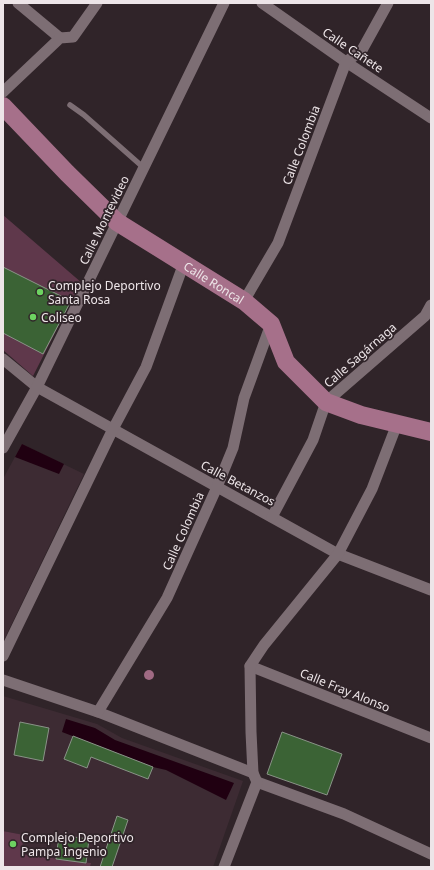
<svg xmlns="http://www.w3.org/2000/svg" width="434" height="870" font-family="'Noto Sans',sans-serif">
<style>
.built{fill:#3d2b33}
.green{fill:#5f384b}
.water{fill:#200011}
.building{fill:#3b6335;stroke:#899387}
.lines{fill:none;stroke-linecap:round;stroke-linejoin:round}
.lane{stroke:#7d6e74;stroke-width:5.5}
.street{stroke:#7d6e74;stroke-width:11}
.primary{stroke:#a6708a;stroke-width:18}
.tree{fill:#a06a83}
.poi-dot{fill:#6dd361;stroke:#302429;stroke-width:1.5}
.labels{text-anchor:middle;dominant-baseline:central;stroke-width:3.5;stroke-linejoin:round;paint-order:stroke}
.street-label{font-size:12px;fill:#ede5e8;stroke:#302429}
.poi-label{font-size:12px;fill:#ede5e8;stroke:#302429;text-anchor:start}
</style>
<rect width="100%" height="100%" fill="#302429"/>
<!-- built -->
<g class="built">
<path d="M22,444L84,474L3,642V479Z"/>
<path d="M3,696L97,724L122,738L243,781L213,867H90L91,863L21,854L23,835L3,831Z"/>
</g>
<!-- green -->
<g class="green">
<path d="M3,215L82,283L71,301L33,376L3,350Z"/>
<path d="M3,831L24,835L21,854L91,863L90,867H3Z"/>
</g>
<!-- water -->
<g class="water">
<path d="M22,444L64,464L59,474L15,457Z"/>
<path d="M66,719L95,728L115,740L234,783L226,800L166,770L153,767L62,732Z"/>
</g>
<!-- building -->
<g class="building">
<path d="M3,267L71,301L43,354L3,333Z"/>
<path d="M20,722L49,728L43,761L14,755Z"/>
<path d="M282,732L342,754L327,795L267,774Z"/>
<path d="M73,736L153,767L148,779L91,757L87,768L64,759Z"/>
<path d="M117,816L128,820L112,867H100Z"/>
<path d="M59,835L89,839L86,863L56,859Z"/>
</g>
<g class="lines">
<!-- lane -->
<path class="lane" d="M70,105L84,115L144,168"/>
<!-- street -->
<g class="street">
<path d="M18,3L60,38"/>
<path d="M262,3L346,62L431,118"/>
<path d="M3,92L60,38L73,37L97,3"/>
<path d="M244,301L278,243L346,62L362,50L388,3"/>
<path d="M3,359L37,387L338,554L431,590"/>
<path d="M3,448L37,387L224,3"/>
<path d="M272,517L313,440L326,402L425,316L431,305"/>
<path d="M3,656L113,429L146,367L184,263"/>
<path d="M250,666L431,738"/>
<path d="M3,680L98,712L253,773"/>
<path d="M98,712L167,598L217,487L233,448L244,398L271,324"/>
<path d="M257,782L344,814L431,854"/>
<path d="M224,867L257,782L253,773L251,732L250,666L264,645L338,554L372,489L397,424"/>
</g>
<!-- primary -->
<path class="primary" id="s1" d="M3,106L67,173L117,222L244,301L271,324L286,362L326,402L361,415L431,432"/>
</g>
<!-- trees -->
<circle class="tree" cx="149" cy="675" r="5"/>
<!-- markers -->
<g class="poi-dot">
<circle cx="40" cy="292" r="4"/>
<circle cx="33" cy="317" r="4"/>
<circle cx="13" cy="844" r="4"/>
</g>
<g class="labels">
<!-- street labels -->
<g class="street-label">
<text transform="translate(353 50) rotate(34)">Calle Cañete</text>
<text transform="translate(301 145) rotate(-69)">Calle Colombia</text>
<text transform="translate(104 220) rotate(-64)">Calle Montevideo</text>
<text stroke="none"><textPath href="#s1" startOffset="277">Calle Roncal</textPath></text>
<text transform="translate(360 355) rotate(-41)">Calle Sagárnaga</text>
<text transform="translate(238 483) rotate(28)">Calle Betanzos</text>
<text transform="translate(183 531) rotate(-66)">Calle Colombia</text>
<text transform="translate(345 690) rotate(22)">Calle Fray Alonso</text>
</g>
<!-- poi labels -->
<g class="poi-label">
<text x="48" y="285">Complejo Deportivo<tspan x="48" dy="14">Santa Rosa</tspan></text>
<text x="41" y="317">Coliseo</text>
<text x="21" y="837">Complejo Deportivo<tspan x="21" dy="14">Pampa Ingenio</tspan></text>
</g>
</g>
<!-- border -->
<rect width="434" height="870" fill="none" stroke="#ede5e8" stroke-width="8"/>
</svg>
